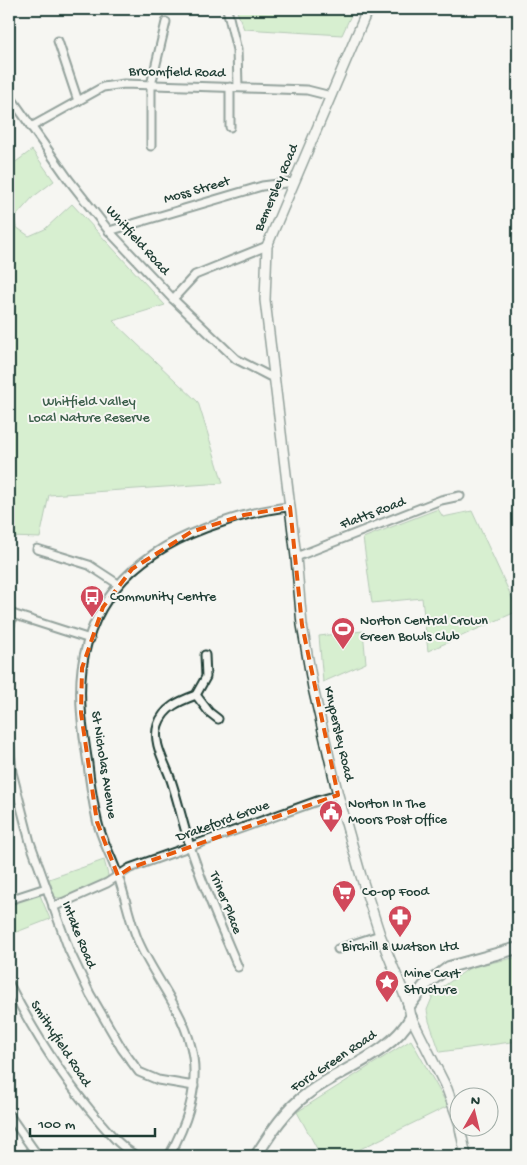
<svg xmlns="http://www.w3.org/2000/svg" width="527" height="1165" font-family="'Gochi Hand',sans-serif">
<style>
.green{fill:#b1e6a7;stroke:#68926e}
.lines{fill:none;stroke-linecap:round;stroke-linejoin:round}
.minor-casing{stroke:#1f3d34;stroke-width:11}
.tertiary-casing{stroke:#1f3d34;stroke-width:12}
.secondary-casing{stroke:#1f3d34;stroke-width:14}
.minor{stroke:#f6f6f2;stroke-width:7}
.tertiary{stroke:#f6f6f2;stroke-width:9}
.secondary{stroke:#f6f6f2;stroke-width:10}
.marked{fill:none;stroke:#e8590c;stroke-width:4;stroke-dasharray:10 6;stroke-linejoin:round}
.labels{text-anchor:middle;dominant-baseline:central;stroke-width:4;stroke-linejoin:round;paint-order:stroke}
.street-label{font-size:14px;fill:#1f3d34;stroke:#f6f6f2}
.park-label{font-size:14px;fill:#3c5f4b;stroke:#f6f6f2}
.poi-label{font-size:14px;fill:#1f3d34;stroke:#f6f6f2;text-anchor:start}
</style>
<rect width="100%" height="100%" fill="#f6f6f2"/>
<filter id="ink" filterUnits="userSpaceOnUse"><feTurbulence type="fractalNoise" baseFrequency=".02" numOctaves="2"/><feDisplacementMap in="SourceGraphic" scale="10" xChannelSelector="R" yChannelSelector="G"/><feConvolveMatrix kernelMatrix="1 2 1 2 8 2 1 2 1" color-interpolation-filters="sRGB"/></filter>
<g filter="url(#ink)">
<!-- green -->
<g class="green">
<path d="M236,9H351V15L342,35L244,29Z"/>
<path d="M32,150L54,181L33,197L15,217L16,227L29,236L45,229L72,204L165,305L113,321L198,402L223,483L49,495L40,538L9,537V167Z"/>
<path d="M438,509L443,517L472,511L518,611L428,651L422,598L372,603L363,538Z"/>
<path d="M363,631L366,663L323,682L319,636Z"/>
<path d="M104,860L108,875L107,880C96,885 66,902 55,897L49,879Z"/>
<path d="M36,895H40L50,919L9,935V904Z"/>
<path d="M518,957V1041L440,1052L429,1021L427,1010L434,993L471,967Z"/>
<path d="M411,1040L448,1106L346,1156H321L297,1112Z"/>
</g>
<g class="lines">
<!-- minor casing -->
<g class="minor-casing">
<g id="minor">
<path d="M227,9L237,50L238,87"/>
<path d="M364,18L372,9"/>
<path d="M58,41L78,101"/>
<path d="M230,87V127"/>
<path d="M9,95L69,180L109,231L173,299L236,359L273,378"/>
<path d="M31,127L103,87L124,84L307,90L331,96"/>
<path d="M151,146V85L166,22"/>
<path d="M109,231L262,186L294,182"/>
<path d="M173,299L195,275L267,246"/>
<path d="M37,549L89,565L118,584"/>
<path d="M296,557L441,500L460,496"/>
<path d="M9,613L90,639"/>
<path d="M9,629L13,614"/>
<path d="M205,655L206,677L196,695C180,701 164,707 158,725C152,743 165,762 171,780C178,801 183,824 190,846C203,887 221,927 238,967"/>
<path d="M196,695L209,712L218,719"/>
<path d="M9,740L12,772L30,842L69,950L90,994L122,1049L139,1072L158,1080L194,1086"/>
<path d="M9,900L46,888"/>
<path d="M53,907L107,883L130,868L320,800L338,795"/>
<path d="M338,949L380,935"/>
<path d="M9,984C34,1033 64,1080 100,1122C112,1136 121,1147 136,1156"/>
<path d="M9,1115L38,1156"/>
<path d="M169,1156C186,1125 198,1093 193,1057C187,1015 157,982 140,945C130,924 126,898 118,876C112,857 101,839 97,820C93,802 90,783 88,764C83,733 78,700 82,668C93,589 148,546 220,523C243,515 266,509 290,507"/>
<path d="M453,1156L465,1151"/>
</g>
</g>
<!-- tertiary casing -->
<g class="tertiary-casing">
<g id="tertiary">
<path d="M363,9L364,18L267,246L265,300L296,557L302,625L313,688L338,795L361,876L380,935L409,1006L411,1017L447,1089L460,1125"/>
<path d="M460,1128L466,1156"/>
</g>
</g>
<!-- secondary casing -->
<g class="secondary-casing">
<g id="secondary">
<path d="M409,1006L424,986L449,967L518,948"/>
<path d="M256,1156C270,1134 285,1110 307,1094C339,1069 391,1055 411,1017"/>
</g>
</g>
<!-- minor -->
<use href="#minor" class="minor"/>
<!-- tertiary -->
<use href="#tertiary" class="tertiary"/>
<!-- secondary -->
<use href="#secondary" class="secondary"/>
</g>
</g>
<!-- marked area -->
<path d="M0 0H527V1165H0ZM290,507L302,625L338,795L130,868L118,876L97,822L81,713L82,668L103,607L132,569L191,532L244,515Z" fill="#f6f6f2" fill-opacity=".55" fill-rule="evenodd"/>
<path class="marked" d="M290,507L302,625L338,795L130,868L118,876L97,822L81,713L82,668L103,607L132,569L191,532L244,515Z"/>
<!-- icons -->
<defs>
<g id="bus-pin" transform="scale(1.25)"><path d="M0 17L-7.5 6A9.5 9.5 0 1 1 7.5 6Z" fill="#d1495b" stroke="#f6f6f2"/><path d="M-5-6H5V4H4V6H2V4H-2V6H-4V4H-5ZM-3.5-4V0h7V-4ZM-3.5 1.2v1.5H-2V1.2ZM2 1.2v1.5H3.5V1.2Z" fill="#fff"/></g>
<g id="stadium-pin" transform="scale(1.25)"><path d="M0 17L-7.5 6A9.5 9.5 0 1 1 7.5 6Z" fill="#d1495b" stroke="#f6f6f2"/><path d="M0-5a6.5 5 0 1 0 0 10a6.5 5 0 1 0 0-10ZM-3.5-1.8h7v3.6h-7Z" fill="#fff"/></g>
<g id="civic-pin" transform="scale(1.25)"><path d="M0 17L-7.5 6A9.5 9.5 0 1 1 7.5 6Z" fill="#d1495b" stroke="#f6f6f2"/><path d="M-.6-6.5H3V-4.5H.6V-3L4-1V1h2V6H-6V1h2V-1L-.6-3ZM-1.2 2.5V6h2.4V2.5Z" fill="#fff"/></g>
<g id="supermarket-pin" transform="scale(1.25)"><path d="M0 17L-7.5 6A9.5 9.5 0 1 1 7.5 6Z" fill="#d1495b" stroke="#f6f6f2"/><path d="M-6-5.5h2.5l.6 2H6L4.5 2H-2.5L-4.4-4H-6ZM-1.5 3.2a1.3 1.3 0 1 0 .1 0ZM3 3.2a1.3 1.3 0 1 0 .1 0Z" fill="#fff"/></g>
<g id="pharmacy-pin" transform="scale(1.25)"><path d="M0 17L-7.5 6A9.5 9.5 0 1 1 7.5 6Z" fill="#d1495b" stroke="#f6f6f2"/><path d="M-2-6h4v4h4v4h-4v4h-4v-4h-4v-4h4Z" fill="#fff"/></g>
<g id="sight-pin" transform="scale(1.25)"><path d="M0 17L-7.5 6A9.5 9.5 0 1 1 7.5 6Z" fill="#d1495b" stroke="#f6f6f2"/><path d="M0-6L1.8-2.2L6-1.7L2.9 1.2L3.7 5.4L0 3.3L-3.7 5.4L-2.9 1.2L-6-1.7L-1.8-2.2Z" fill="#fff"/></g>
</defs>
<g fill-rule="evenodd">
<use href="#bus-pin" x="92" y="597"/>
<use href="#stadium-pin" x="343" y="629"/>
<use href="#civic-pin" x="331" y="812"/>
<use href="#supermarket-pin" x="344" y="892"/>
<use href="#pharmacy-pin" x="400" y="917"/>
<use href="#sight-pin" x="387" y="982"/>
</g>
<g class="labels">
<!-- street labels -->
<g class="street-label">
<text transform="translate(177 73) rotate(1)">Broomfield Road</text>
<text transform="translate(277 188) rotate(-67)">Bemersley Road</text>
<text transform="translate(197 191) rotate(-16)">Moss Street</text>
<text transform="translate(137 241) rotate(48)">Whitfield Road</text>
<text transform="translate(373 514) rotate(-21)">Flatts Road</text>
<text transform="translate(338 734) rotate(77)">Knypersley Road</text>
<text transform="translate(103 765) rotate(81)">St Nicholas Avenue</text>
<text transform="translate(223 822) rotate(-20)">Drakeford Grove</text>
<text transform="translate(225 903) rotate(68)">Triner Place</text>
<text transform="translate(78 935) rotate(68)">Intake Road</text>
<text transform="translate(60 1044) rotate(57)">Smithyfield Road</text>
<text transform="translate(334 1062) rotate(-34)">Ford Green Road</text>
</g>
<!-- park labels -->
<g class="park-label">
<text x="89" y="402">Whitfield Valley<tspan x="89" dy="16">Local Nature Reserve</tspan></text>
</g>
<!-- poi labels -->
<g class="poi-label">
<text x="110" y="597">Community Centre</text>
<text x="360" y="621">Norton Central Crown<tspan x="360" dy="16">Green Bowls Club</tspan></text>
<text x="348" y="804">Norton In The<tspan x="348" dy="16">Moors Post Office</tspan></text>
<text x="362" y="892">Co-op Food</text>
<text x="400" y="947" text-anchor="middle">Birchill &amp; Watson Ltd</text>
<text x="404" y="974">Mine Cart<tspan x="404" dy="16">Structure</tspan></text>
</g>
</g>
<!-- margin -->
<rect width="527" height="1165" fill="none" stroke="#f6f6f2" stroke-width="30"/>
<rect x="15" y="15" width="497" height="1135" fill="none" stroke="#1f3d34" stroke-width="2" filter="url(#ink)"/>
<!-- north arrow -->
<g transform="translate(474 1112) rotate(8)"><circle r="24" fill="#f6f6f2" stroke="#a0aca6"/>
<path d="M0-4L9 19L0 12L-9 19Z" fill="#d1495b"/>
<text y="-8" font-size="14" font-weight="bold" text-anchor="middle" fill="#1f3d34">N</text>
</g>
<!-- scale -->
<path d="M30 1128v8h125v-8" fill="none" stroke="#1f3d34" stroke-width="2.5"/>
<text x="38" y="1128" font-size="15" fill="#1f3d34" stroke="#f6f6f2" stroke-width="4" paint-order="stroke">100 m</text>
</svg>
